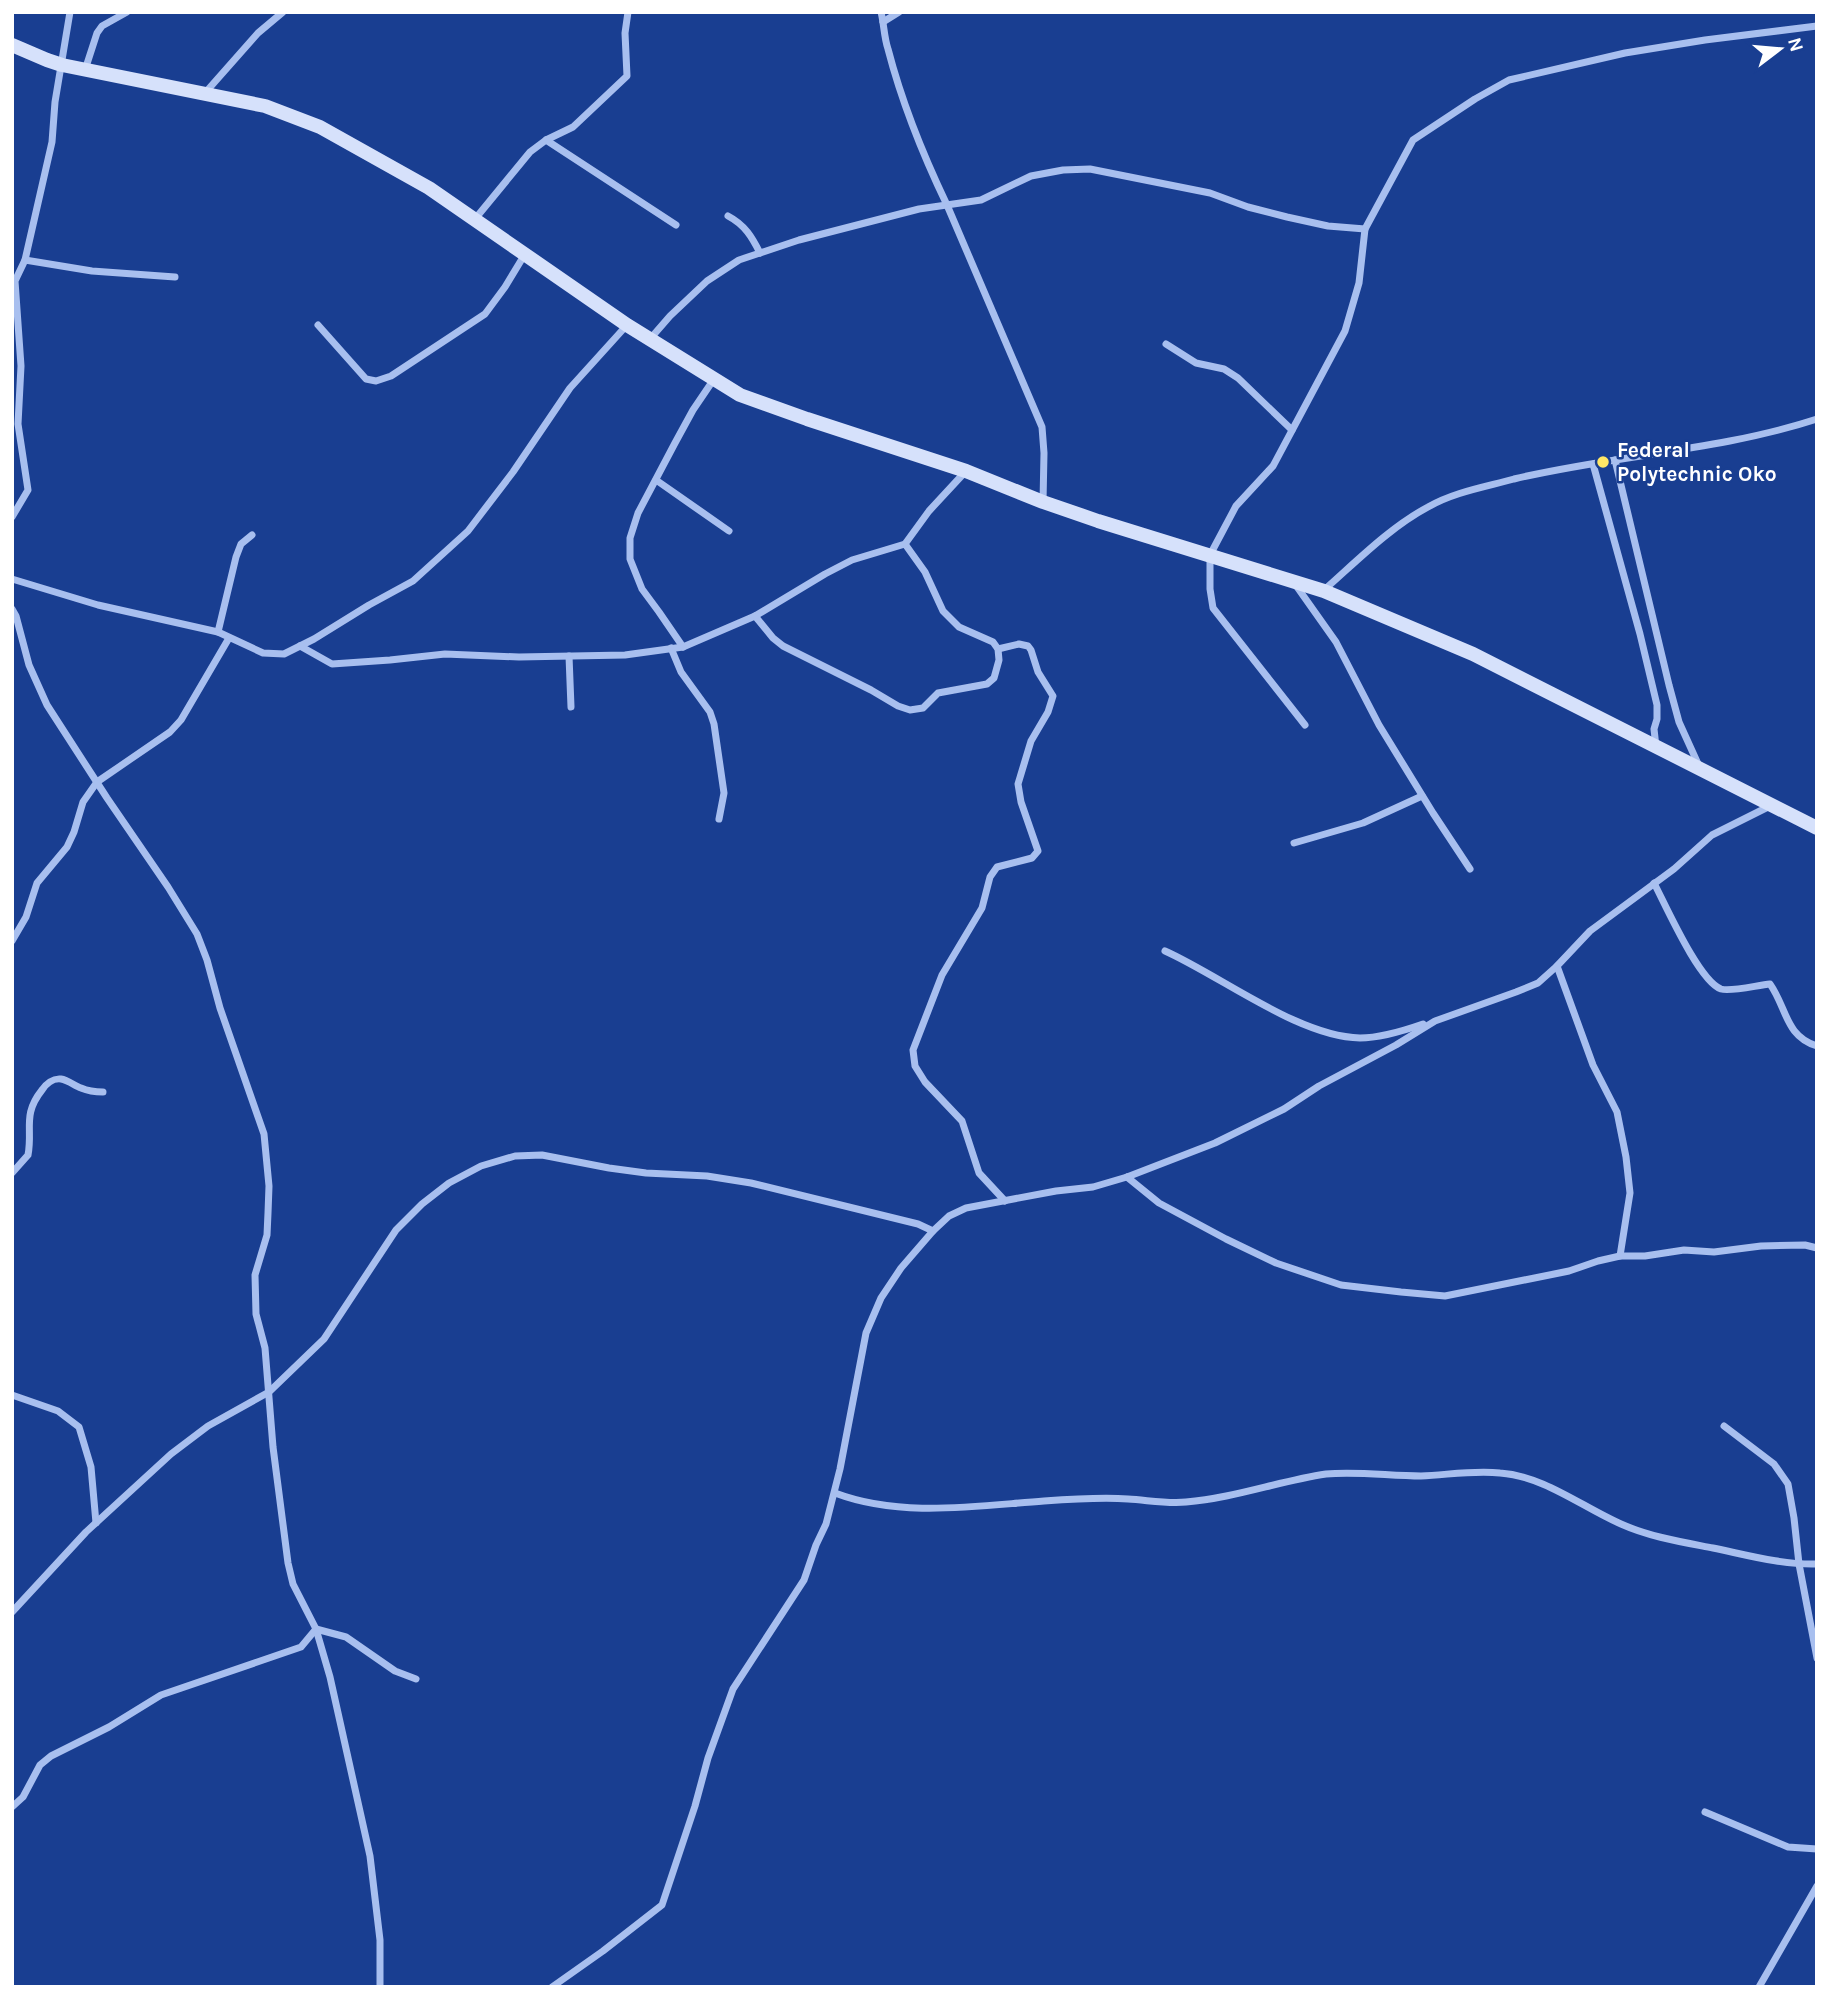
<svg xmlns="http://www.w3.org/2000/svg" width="1829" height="1999" font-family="Karla,sans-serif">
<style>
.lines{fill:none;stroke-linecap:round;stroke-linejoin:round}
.street{stroke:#a8bfef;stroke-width:7}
.secondary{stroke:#d6e1fb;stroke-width:14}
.poi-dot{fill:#ffe767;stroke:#193e91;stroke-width:2.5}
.labels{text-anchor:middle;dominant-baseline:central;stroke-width:5;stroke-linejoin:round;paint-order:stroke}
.poi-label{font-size:21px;font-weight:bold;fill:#fff;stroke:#193e91;text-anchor:start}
</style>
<rect width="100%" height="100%" fill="#193e91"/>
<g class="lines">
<!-- street -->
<g class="street">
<path d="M881,12C884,24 884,37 888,49C902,103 923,155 947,205L1042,427L1044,453L1043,502"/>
<path d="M883,22L899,12"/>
<path d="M85,70L97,33L102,26L127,12"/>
<path d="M205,93L258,33L283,12"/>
<path d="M546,140L676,225"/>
<path d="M728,216C745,225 752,237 760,253"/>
<path d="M475,219L530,152L546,140L573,127L627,76L625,33L628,12"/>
<path d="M25,260L92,271L175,277"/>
<path d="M318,325L366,379L376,381L391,376L485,314L505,287L525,254"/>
<path d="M650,339L670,316L707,281L739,260L799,240L919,209L981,200L1031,176L1063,170L1090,169L1210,193L1248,207L1287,217L1328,226L1365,229"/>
<path d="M1166,344L1196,363L1224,369L1238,378L1292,430"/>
<path d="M1615,460L1669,685L1679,722L1699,766"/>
<path d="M1593,464L1640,634L1657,705V719L1654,729L1656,747"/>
<path d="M656,480L729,531"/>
<path d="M12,517L28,490L18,424L21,366L15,281L25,260L52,142L55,102L70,12"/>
<path d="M12,579L98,605L218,632L263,653L284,654L314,639L369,605L413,581L468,531L513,472L570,388L627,325"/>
<path d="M1295,584L1336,642L1379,725L1433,813L1470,869"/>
<path d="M1324,590C1357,561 1389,528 1428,507C1454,492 1485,487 1514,479C1614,455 1719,451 1817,419"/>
<path d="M12,609L16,616L29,665L47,705L107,798L168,887L197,934L207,960L220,1008L264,1134L269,1186L268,1213L267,1235L255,1275L256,1314L265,1348L273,1447L288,1563L293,1584L316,1629L330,1677L370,1856L380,1940V1987"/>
<path d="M755,616L773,638L783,646L871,690L898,706L910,710L923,708L938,693L987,684L994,678L999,660L998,649L993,642L959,627L943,611L925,572L905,544"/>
<path d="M218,632L236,557L241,544L252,535"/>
<path d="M300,646L332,664L390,660L445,654L519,657L625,655L683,647L755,616L825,574L852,560L905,544L929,511L966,471"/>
<path d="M683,647L659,612L642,589L630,559V538L638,513L675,443L693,410L714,379"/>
<path d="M671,648L681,672L710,712L714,724L724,793L719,819"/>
<path d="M998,649L1019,644L1028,646L1031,650L1038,672L1053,696L1048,712L1031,741L1018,784L1021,802L1038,851L1032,858L997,867L990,877L982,908L942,975L913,1050L915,1066L925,1082L962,1121L979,1173L1005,1201"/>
<path d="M569,656L571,707"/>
<path d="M1305,725L1213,608L1210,589V555L1236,506L1273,466L1345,331L1359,283L1365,229L1413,140L1475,99L1509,80L1625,53L1705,40L1817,26"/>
<path d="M1294,843L1363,823L1422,796"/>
<path d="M1654,883C1666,906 1699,981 1721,989C1731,992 1758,985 1770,984C1787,1008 1785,1036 1817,1046"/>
<path d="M12,941L26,917L37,883L67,847L74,832L83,802L97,782L170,732L181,720L229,638"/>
<path d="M1165,951C1221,976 1299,1037 1360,1038C1381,1038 1403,1031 1423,1024"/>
<path d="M1557,966L1593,1065L1617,1112L1626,1157L1630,1193L1620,1256"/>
<path d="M12,1173L28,1155C33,1129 22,1115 42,1090C46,1084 53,1078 61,1079C68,1080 75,1086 81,1088C88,1091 96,1092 103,1092"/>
<path d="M1127,1177L1159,1203L1226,1239L1276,1263L1341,1285L1401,1292L1445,1296L1569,1271L1598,1261L1620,1256H1645L1684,1250L1714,1252L1761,1246L1805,1245L1817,1248"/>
<path d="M12,1395L58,1411L79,1427L91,1467L96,1523"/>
<path d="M1724,1426L1774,1464L1788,1484L1794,1518L1799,1564L1817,1658"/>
<path d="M835,1493C901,1518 975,1506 1044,1501C1072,1499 1100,1497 1128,1499C1147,1500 1167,1504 1186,1502C1234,1498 1279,1481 1326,1474C1357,1471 1390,1476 1421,1476C1447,1475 1474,1470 1500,1473C1544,1476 1582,1507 1621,1524C1650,1537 1682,1542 1713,1548C1747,1555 1782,1565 1817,1564"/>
<path d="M12,1612L86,1532L171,1454L208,1426L269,1392L324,1339L396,1230L422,1204L449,1183L481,1166L515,1156L542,1155L609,1168L646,1173L707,1176L751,1183L918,1224L933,1231"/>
<path d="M12,1807L23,1797L40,1765L51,1756L109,1727L161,1695L301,1647L316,1629L346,1637L395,1671L416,1679"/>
<path d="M1705,1812L1788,1847L1817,1849"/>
<path d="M552,1987L603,1951L662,1905L695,1806L708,1758L733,1689L804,1580L816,1545L826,1524L840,1469L866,1333L881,1298L901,1268L933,1231L949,1216L966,1208L1056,1191L1093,1187L1127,1177L1215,1143L1284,1109L1319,1086L1396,1045L1435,1021L1516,992L1538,983L1557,966L1590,931L1674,869L1712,835L1772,805"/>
<path d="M1759,1987L1817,1886"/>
</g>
<!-- secondary -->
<path class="secondary" d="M12,45L47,60L62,65L265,106L320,127L429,188L627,325L740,395L807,419L966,471L1043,502L1098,521L1324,591L1473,654L1817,828"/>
</g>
<!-- markers -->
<circle class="poi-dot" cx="1603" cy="462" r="7"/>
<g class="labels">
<!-- poi labels -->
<g class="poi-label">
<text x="1617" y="450">Federal<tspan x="1617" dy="24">Polytechnic Oko</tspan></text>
</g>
</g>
<!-- border -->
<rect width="1829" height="1999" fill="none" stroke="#ffffff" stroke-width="28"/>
<!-- north arrow -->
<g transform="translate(1780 49) rotate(74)" stroke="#193e91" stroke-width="5" paint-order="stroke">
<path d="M0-5L12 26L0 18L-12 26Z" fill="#ffffff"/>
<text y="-10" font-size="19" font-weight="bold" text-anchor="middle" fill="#ffffff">N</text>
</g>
</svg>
